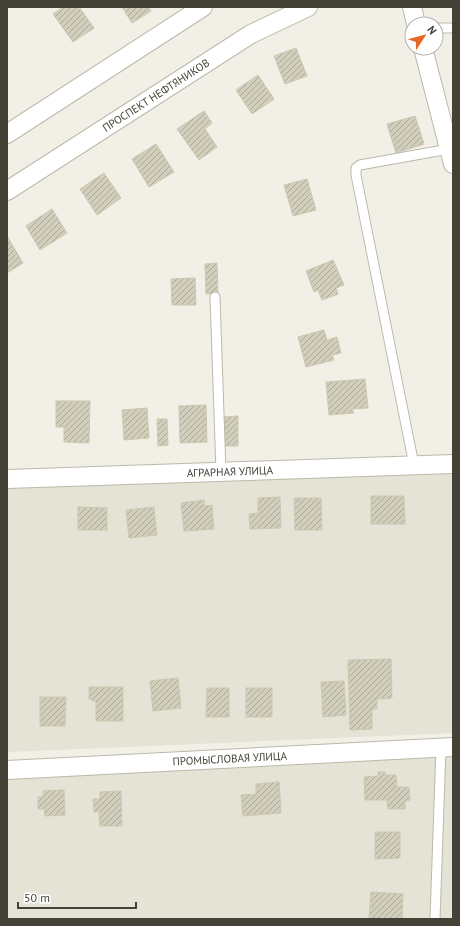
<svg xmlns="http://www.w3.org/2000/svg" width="460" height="926" font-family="'PT Sans',sans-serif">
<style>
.residential{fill:#e5e3d5}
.building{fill:url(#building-hatch);stroke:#cdc7b0}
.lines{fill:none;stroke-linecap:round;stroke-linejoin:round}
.service-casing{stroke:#bcb9aa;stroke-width:11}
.minor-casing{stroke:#bcb9aa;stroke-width:20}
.service{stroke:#fff;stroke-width:9}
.minor{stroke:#fff;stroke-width:18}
.labels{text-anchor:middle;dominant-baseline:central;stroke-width:4;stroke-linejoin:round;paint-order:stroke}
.street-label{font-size:11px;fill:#444136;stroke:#fff}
</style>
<defs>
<pattern id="building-hatch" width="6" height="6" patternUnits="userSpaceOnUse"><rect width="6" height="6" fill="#d2cebc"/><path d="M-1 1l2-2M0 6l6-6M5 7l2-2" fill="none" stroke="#aca99a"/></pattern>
</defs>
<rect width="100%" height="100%" fill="#f2f0e6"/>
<!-- residential -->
<g class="residential">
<path d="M453,473V733L7,752V488Z"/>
<path d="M453,756V919H7V779Z"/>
</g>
<!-- building -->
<g class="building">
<path d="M63,7H79L94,28L73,42L53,14Z"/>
<path d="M122,7H148L151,11L132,23Z"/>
<path d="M296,48L307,76L285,84L274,56Z"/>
<path d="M258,75L274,99L252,114L236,90Z"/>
<path d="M204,111L212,123L205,129L217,147L199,160L177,129Z"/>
<path d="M415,116L424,144L396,153L387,124Z"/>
<path d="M156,144L174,172L149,187L132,159Z"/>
<path d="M104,173L121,198L97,215L80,189Z"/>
<path d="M307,179L316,210L293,216L284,185Z"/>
<path d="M52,209L67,233L40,250L26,226Z"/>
<path d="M7,236L23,263L7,273Z"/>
<path d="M333,260L344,285L336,288L338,294L322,300L318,290L314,292L306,271Z"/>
<path d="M217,263L218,293L206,294L205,264Z"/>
<path d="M195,278L196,305H172L171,279Z"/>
<path d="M324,330L327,340L337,337L341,353L332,355L334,360L306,367L298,337Z"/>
<path d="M365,379L368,408L352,409L354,413L329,415L326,382Z"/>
<path d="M56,401H90L89,443L64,442V427H56Z"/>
<path d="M206,405L207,442L180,443L179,406Z"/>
<path d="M147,408L149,438L124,440L122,410Z"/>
<path d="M238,416V446H225L224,417Z"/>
<path d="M157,419H167L168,445L158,446Z"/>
<path d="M371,496H404L405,524H371Z"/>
<path d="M280,497L281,528L250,529L249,514L258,513V498Z"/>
<path d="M294,498H321L322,530H295Z"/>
<path d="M204,500V506L212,505L214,529L184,531L181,503Z"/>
<path d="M78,507L107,508V530H78Z"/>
<path d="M154,507L157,535L129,538L126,510Z"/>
<path d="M391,659L392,698L377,699V709H372V729L350,730L348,660Z"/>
<path d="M178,678L181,708L153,711L150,681Z"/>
<path d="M344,681L346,715L323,717L321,682Z"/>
<path d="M89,687H123V721H96V702L89,699Z"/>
<path d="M207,688H229V717H206Z"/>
<rect x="246" y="688" width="26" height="29"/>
<path d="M40,697H66L65,726H40Z"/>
<path d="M378,772H385V775H396L397,787H409L410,800L405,801V809H388L387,800H365L364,777L378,776Z"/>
<path d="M279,782L281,813L243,816L241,795L256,794V784Z"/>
<path d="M64,790L65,815L45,816L44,809H38V797H43V791Z"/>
<path d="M121,791L122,826H100L99,811L94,812L93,799H100V792Z"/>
<path d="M375,832H400V858L375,859Z"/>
<path d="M371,892L403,894L402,919H369Z"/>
</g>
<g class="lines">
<!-- service casing -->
<g class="service-casing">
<g id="service">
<path d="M436,28H453"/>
<path d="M215,297L221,472"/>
<path d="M414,465L356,175V168L360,165L449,149"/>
<path d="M435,919L441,748"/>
</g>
</g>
<!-- minor casing -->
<g class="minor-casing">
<g id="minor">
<path d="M412,7L416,24"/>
<path d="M423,48L453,164"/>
<path d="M7,134L203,7"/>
<path id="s1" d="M7,191L251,34L308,7"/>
<path id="s2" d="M7,479L453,464"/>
<path id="s3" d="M7,770L453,747"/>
</g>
</g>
<!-- service -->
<use href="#service" class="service"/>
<!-- minor -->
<use href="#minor" class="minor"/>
</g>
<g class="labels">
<!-- street labels -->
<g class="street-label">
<text stroke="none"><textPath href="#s1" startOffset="177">ПРОСПЕКТ НЕФТЯНИКОВ</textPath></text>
<text stroke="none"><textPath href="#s2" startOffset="223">АГРАРНАЯ УЛИЦА</textPath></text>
<text stroke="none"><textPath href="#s3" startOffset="223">ПРОМЫСЛОВАЯ УЛИЦА</textPath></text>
</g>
</g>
<!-- border -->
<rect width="460" height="926" fill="none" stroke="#444136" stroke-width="16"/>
<!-- north arrow -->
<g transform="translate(424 36) rotate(54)"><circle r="19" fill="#ffffff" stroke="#b4b3af"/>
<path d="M0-3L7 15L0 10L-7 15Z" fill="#e96726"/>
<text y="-6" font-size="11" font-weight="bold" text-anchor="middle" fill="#444136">N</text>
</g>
<!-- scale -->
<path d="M18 902v6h118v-6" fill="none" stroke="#444136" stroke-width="2"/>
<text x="24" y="902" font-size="12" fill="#444136" stroke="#ffffff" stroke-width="3" paint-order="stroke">50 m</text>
</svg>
